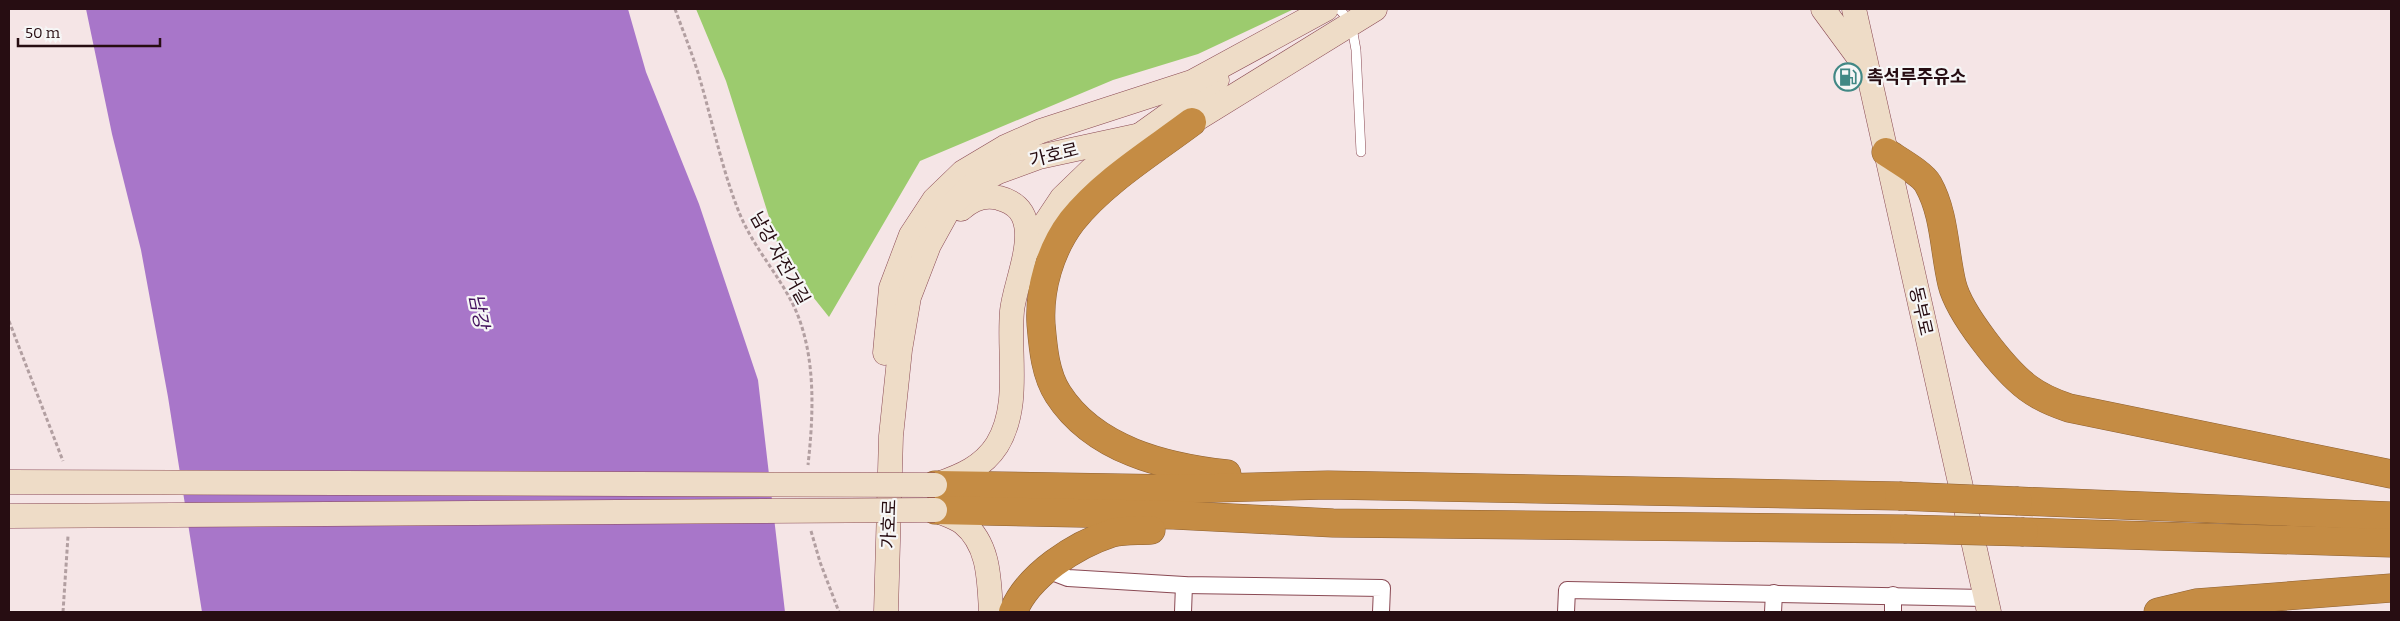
<svg xmlns="http://www.w3.org/2000/svg" width="2400" height="621" font-family="Bitter,'Noto Sans KR',serif">
<style>
.forest{fill:#9ccb6e}
.water{fill:#a876c9}
.lines{fill:none;stroke-linecap:round;stroke-linejoin:round}
.lane-casing{stroke:#8a4a54;stroke-width:10}
.street-casing{stroke:#8a4a54;stroke-width:18}
.secondary-casing{stroke:#8a4a54;stroke-width:25}
.highway-casing{stroke:#8e6032;stroke-width:29}
.path{stroke:#b29fa1;stroke-width:3;stroke-dasharray:4 2.5;stroke-linecap:butt}
.lane{stroke:#fff;stroke-width:9}
.street{stroke:#fff;stroke-width:16}
.secondary{stroke:#eedcc7;stroke-width:24}
.highway{stroke:#c58c44;stroke-width:28}
.secondary-bridge-casing{stroke:#8a4a54;stroke-width:25;stroke-linecap:butt}
.highway-bridge-casing{stroke:#8e6032;stroke-width:29;stroke-linecap:butt}
.secondary-bridge{stroke:#eedcc7;stroke-width:24}
.highway-bridge{stroke:#c58c44;stroke-width:28}
.labels{text-anchor:middle;dominant-baseline:central;stroke-width:4.5;stroke-linejoin:round;paint-order:stroke}
.poi-label{font-size:18px;font-weight:bold;fill:#270d12;stroke:#f6f6f6;text-anchor:start}
.street-label{font-size:18px;fill:#270d12;stroke:#f6f6f6}
.water-label{font-size:19px;font-style:italic;fill:#44125e;stroke:#f6f6f6}
</style>
<rect width="100%" height="100%" fill="#f5e5e6"/>
<!-- forest -->
<path class="forest" d="M696,9H1294L1198,54L1113,80L920,161L829,317L782,258L726,81Z"/>
<!-- water -->
<path class="water" d="M86,9H628L646,72L699,204L758,380L785,612H202L168,397L141,250L112,134Z"/>
<g class="lines">
<!-- lane casing -->
<g class="lane-casing">
<path id="lane" d="M1339,9L1351,22L1356,50L1361,152"/>
</g>
<!-- street casing -->
<g class="street-casing">
<g id="street">
<path d="M1047,570L1068,578L1184,585L1382,588L1381,612"/>
<path d="M1183,612L1184,585"/>
<path d="M1566,612L1567,590L1985,598"/>
<path d="M1773,612L1774,593"/>
<path d="M1893,612V595"/>
</g>
</g>
<!-- secondary casing -->
<g class="secondary-casing">
<g id="secondary">
<path d="M1823,9L1862,62"/>
<path d="M1854,9L1989,612"/>
<path d="M1026,252L1062,198L1091,170L1217,80"/>
<path d="M885,353L891,288L911,235L934,200L963,172L1005,147L1041,131L1192,82L1326,9"/>
<path d="M938,484C961,476 983,467 997,445C1021,406 1008,355 1012,311C1015,278 1051,211 999,198C985,194 972,199 961,209"/>
<path d="M935,510C944,514 955,517 963,523C990,545 989,581 991,612"/>
<path d="M886,612L891,436L900,350L909,297L929,245L950,207L970,187L998,172L1039,157L1187,125L1375,9"/>
</g>
</g>
<!-- highway casing -->
<g class="highway-casing">
<g id="highway">
<path d="M1192,122C1152,152 1103,182 1072,221C1050,250 1039,289 1041,324C1043,347 1045,374 1058,394C1094,450 1165,467 1227,474"/>
<path d="M1886,152C1896,159 1923,174 1928,184C1945,214 1944,251 1952,284C1959,313 2004,370 2028,388C2040,397 2054,403 2069,408L2391,474"/>
<path d="M935,485L1180,489L1328,485L1899,496"/>
<path d="M2018,501L2391,516"/>
<path d="M935,510L1174,515L1333,523L1904,529"/>
<path d="M2024,532L2391,543"/>
<path d="M1013,612C1028,575 1075,545 1112,533C1123,530 1138,531 1151,530"/>
<path d="M2158,612L2196,603L2391,588"/>
</g>
</g>
<!-- path -->
<g class="path">
<path d="M675,9C683,31 692,53 699,76C712,120 721,165 737,207C749,240 771,265 788,295C817,345 814,410 808,465"/>
<path d="M9,321L63,461"/>
<path d="M811,531L820,562L839,612"/>
<path d="M63,612L68,536"/>
</g>
<!-- lane -->
<use href="#lane" class="lane"/>
<!-- street -->
<use href="#street" class="street"/>
<!-- secondary -->
<use href="#secondary" class="secondary"/>
<!-- highway -->
<use href="#highway" class="highway"/>
<!-- secondary-bridge casing -->
<g class="secondary-bridge-casing">
<g id="secondary-bridge">
<path d="M9,482L935,485"/>
<path d="M9,516L935,510"/>
</g>
</g>
<!-- highway-bridge casing -->
<g class="highway-bridge-casing">
<g id="highway-bridge">
<path d="M1899,496L2018,501"/>
<path d="M1904,529L2024,532"/>
</g>
</g>
<!-- secondary-bridge -->
<use href="#secondary-bridge" class="secondary-bridge"/>
<!-- highway-bridge -->
<use href="#highway-bridge" class="highway-bridge"/>
</g>
<!-- icons -->
<defs>
<g id="fuel-ring" transform="scale(1.4375)"><circle r="9.5" fill="#f6f6f6" stroke="#418885" stroke-width="1.5"/><path d="M-5.5-6h7V0h2V4h1.3V-2.5L3-4.5l.8-.8L6-3V5H2.5V1h-1V6h-7ZM-4.2-4.7v3.2H.2V-4.7Z" fill="#418885"/></g>
</defs>
<g fill-rule="evenodd">
<use href="#fuel-ring" x="1848" y="77"/>
</g>
<g class="labels">
<!-- poi labels -->
<g class="poi-label">
<text x="1867" y="77">촉석루주유소</text>
</g>
<!-- street labels -->
<g class="street-label">
<text transform="translate(1054 155) rotate(-14)">가호로</text>
<text transform="translate(780 258) rotate(61)">남강 자전거길</text>
<text transform="translate(1921 311) rotate(77)">동부로</text>
<text transform="translate(889 524) rotate(-88)">가호로</text>
</g>
<!-- water labels -->
<g class="water-label">
<text transform="translate(479 311) rotate(79)">남강</text>
</g>
</g>
<!-- border -->
<rect width="2400" height="621" fill="none" stroke="#270d12" stroke-width="20"/>
<!-- scale -->
<path d="M18 38v8h142v-8" fill="none" stroke="#270d12" stroke-width="2.5"/>
<text x="25" y="38" font-size="15" fill="#270d12" stroke="#f6f6f6" stroke-width="4" paint-order="stroke">50 m</text>
</svg>
